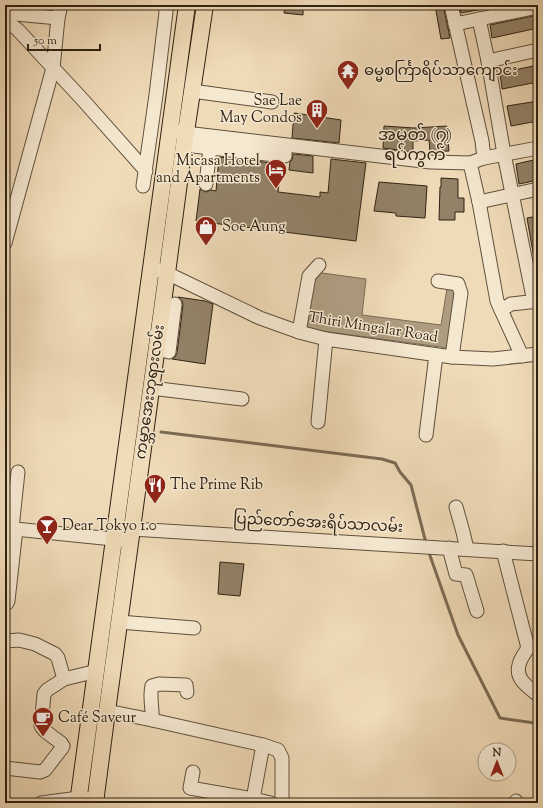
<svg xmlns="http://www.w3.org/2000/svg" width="543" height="808" font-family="'Sorts Mill Goudy','Noto Sans Myanmar',serif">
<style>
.water{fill:#ae9c80;stroke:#7b6b54}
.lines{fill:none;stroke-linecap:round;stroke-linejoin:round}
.stream{stroke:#7b6b54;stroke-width:3}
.building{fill:#938268;stroke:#2f2212}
.minor-casing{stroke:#5f503c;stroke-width:15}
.major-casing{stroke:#2f2212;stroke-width:18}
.minor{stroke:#f5e8d1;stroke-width:13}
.major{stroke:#f0dbb8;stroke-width:16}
.labels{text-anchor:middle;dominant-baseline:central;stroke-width:3;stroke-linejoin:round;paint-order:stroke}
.poi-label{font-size:15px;fill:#2f2212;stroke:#f5e8d1;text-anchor:start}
.street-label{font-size:15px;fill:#2f2212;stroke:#f5e8d1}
.quarter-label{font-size:17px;fill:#2f2212;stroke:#f5e8d1}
</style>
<rect width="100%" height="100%" fill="#f0dbb8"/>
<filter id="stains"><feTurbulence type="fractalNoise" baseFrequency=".005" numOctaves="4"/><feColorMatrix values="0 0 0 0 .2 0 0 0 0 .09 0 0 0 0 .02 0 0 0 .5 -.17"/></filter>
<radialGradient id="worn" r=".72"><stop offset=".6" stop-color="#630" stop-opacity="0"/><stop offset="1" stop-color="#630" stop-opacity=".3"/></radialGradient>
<!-- water -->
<path class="water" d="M315,272L366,279L362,315L441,325L447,288L456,289L448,348L307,329Z"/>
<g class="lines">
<!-- stream -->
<g class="stream">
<path d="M161,432L382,459L395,463L400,472L411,485L426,543"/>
<path d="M428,550L458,635L500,718L535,723L538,725"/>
</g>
</g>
<!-- building -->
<g class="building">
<path d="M285,5H303V15L284,13Z"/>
<path d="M435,5H443L450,38L441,39Z"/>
<path d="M459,5H483V9L461,13Z"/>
<path d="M487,5H508L487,9Z"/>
<path d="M538,15V28L492,38L490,25Z"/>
<path d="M538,65V82L502,89L500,73Z"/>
<path d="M538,101V121L511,126L507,106Z"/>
<path d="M294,113L341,120L339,143L292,138Z"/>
<path d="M384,126L414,128L447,126L449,151L430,152L429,140L413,141V152L383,148Z"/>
<path d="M293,154L313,156V173L289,170L290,162L292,160Z"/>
<path d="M219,157L281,164L278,192L320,197V192L328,193L331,159L366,163L356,241L196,221L200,189L206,192L211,190L216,191Z"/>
<path d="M538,159V180L519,184L516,164Z"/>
<path d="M441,178L458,179V198H464V212H455V220H439L440,187H441Z"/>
<path d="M379,182L427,186L425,218L396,216V213L374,211Z"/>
<path d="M538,216V257L534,258L527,218Z"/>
<path d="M178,297L205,301L213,304L205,364L172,359L175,357L177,353L183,305L182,301Z"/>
<path d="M220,562L244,564L240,596L218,594Z"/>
</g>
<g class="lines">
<!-- minor casing -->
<g class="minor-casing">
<g id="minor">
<path d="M451,5L482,141L484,158"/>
<path d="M5,13L58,18L61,5"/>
<path d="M479,19L488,61L504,154L534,302"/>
<path d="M455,24L538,7"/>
<path d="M5,26H13L18,30L82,99L146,171"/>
<path d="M488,61L538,50"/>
<path d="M192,91L272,102"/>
<path d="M177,132L431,162L470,163L484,158L538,148"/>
<path d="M184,145L285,156V145"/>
<path d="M470,163L479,202L497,301L501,310L522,356"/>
<path d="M206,184L210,148"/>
<path d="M143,186L156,95L166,12L165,5"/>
<path d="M479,202L538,189"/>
<path d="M5,243L53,68L58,18"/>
<path d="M159,270L175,277L260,318L299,332L326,339L452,357L493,359L538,354"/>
<path d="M438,281L458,284L461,293L452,357"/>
<path d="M501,310L511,304L538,301"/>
<path d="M299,332L309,276L319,265"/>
<path d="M157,349L169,352L175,304"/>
<path d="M151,388L242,399"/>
<path d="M318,422L326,339"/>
<path d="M426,435L436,355"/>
<path d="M456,507L463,532L467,549"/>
<path d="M5,528L123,540"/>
<path d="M12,528L18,472"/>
<path d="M116,528L538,554"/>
<path d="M449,548L456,574L466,575L477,611"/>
<path d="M503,551L528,648C525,653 520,659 519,665C515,679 528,687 538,695"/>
<path d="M5,604L7,603L8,601L16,529"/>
<path d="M119,622L194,628"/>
<path d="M5,641L19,640L35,644L55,654L58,658L64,679"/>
<path d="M107,711L152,720L263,745L278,750L282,758V803"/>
<path d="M152,720C153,709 149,697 152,686L159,684L186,685L187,692"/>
<path d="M5,768L40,772L45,770L62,748L63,746L61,743L45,731L41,726L44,694L47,690L64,679L97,671"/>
<path d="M193,772L190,788L253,799L271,803"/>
<path d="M253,799L263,745"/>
<path d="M41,803L79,798L89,799"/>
<path d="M515,803L516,801"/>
</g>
</g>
<!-- major casing -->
<g class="major-casing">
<g id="major">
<path d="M78,803L187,5"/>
<path d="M95,803L107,711L167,273L184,145L205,5"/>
</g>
</g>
<!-- minor -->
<use href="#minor" class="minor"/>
<!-- major -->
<use href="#major" class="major"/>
</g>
<!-- icons -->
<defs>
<g id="temple-pin" transform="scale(1.15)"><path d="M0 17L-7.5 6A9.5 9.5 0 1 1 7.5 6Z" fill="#8f2418" stroke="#f5e8d1"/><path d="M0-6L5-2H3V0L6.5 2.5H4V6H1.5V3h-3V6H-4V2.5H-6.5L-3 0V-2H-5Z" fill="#fff"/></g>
<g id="building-pin" transform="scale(1.15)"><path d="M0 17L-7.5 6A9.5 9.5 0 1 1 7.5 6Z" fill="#8f2418" stroke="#f5e8d1"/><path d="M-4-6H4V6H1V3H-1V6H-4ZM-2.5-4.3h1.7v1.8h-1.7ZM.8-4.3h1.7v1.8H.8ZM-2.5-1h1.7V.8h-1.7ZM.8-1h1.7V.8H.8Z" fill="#fff"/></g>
<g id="hotel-pin" transform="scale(1.15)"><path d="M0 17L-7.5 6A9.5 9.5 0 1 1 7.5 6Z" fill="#8f2418" stroke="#f5e8d1"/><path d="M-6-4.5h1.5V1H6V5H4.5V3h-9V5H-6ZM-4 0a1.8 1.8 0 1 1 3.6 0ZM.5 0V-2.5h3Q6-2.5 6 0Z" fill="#fff"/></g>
<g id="shop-pin" transform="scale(1.15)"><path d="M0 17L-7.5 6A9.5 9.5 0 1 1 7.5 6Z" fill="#8f2418" stroke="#f5e8d1"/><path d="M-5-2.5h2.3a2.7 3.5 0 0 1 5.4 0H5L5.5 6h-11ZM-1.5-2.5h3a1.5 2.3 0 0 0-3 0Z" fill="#fff"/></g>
<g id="restaurant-pin" transform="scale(1.15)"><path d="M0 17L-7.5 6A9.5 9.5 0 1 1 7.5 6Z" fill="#8f2418" stroke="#f5e8d1"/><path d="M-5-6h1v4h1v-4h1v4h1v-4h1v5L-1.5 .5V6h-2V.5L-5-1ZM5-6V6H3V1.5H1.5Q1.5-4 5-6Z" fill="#fff"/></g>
<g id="bar-pin" transform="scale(1.15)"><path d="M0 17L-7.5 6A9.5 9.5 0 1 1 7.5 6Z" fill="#8f2418" stroke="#f5e8d1"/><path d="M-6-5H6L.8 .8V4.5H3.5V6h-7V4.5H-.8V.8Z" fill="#fff"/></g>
<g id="cafe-pin" transform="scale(1.15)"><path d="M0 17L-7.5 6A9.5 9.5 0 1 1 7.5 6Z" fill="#8f2418" stroke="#f5e8d1"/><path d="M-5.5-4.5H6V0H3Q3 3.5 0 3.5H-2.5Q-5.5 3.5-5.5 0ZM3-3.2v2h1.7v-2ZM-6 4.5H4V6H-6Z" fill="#fff"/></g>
</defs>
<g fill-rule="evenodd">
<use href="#temple-pin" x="348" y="71"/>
<use href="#building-pin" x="317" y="110"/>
<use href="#hotel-pin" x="276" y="170"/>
<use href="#shop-pin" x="206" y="227"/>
<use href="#restaurant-pin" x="155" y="485"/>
<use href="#bar-pin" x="47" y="526"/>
<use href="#cafe-pin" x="43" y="718"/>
</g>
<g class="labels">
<!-- poi labels -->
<g class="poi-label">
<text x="364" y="71">ဓမ္မစင်္ကြာရိပ်သာကျောင်း</text>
<text x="302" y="101" text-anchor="end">Sae Lae<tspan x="302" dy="17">May Condos</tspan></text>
<text x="260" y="161" text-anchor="end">Micasa Hotel<tspan x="260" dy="17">and Apartments</tspan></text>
<text x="222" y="227">Soe Aung</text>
<text x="170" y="485">The Prime Rib</text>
<text x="62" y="526">Dear Tokyo 1.0</text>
<text x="58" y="718">Café Saveur</text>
</g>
<!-- street labels -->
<g class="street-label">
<text transform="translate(373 328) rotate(9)">Thiri Mingalar Road</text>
<text transform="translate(151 392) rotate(-82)">ကမ္ဘာအေးဘုရားလမ်း</text>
<text transform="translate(318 524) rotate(3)">ပြည်တော်အေးရိပ်သာလမ်း</text>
</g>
<!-- quarter labels -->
<g class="quarter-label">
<text x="415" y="136">အမှတ် (၇)<tspan x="415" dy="20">ရပ်ကွက်</tspan></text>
</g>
</g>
<!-- margin -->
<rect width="543" height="808" fill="none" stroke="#f0dbb8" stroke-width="20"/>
<rect x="6" y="6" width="531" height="796" fill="none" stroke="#2f2212" stroke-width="2"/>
<rect x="10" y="10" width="523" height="788" fill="none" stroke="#2f2212"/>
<!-- north arrow -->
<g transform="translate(497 762)"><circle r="19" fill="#f5e8d1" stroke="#a69985"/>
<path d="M0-3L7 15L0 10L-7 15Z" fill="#8f2418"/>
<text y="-6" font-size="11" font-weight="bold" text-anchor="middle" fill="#2f2212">N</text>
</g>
<!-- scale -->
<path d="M28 44v6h72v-6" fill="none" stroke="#2f2212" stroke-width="2"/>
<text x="34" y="44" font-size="12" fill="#2f2212" stroke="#f5e8d1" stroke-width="3" paint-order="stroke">50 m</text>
<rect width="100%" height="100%" filter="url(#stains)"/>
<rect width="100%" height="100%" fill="url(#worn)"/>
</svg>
